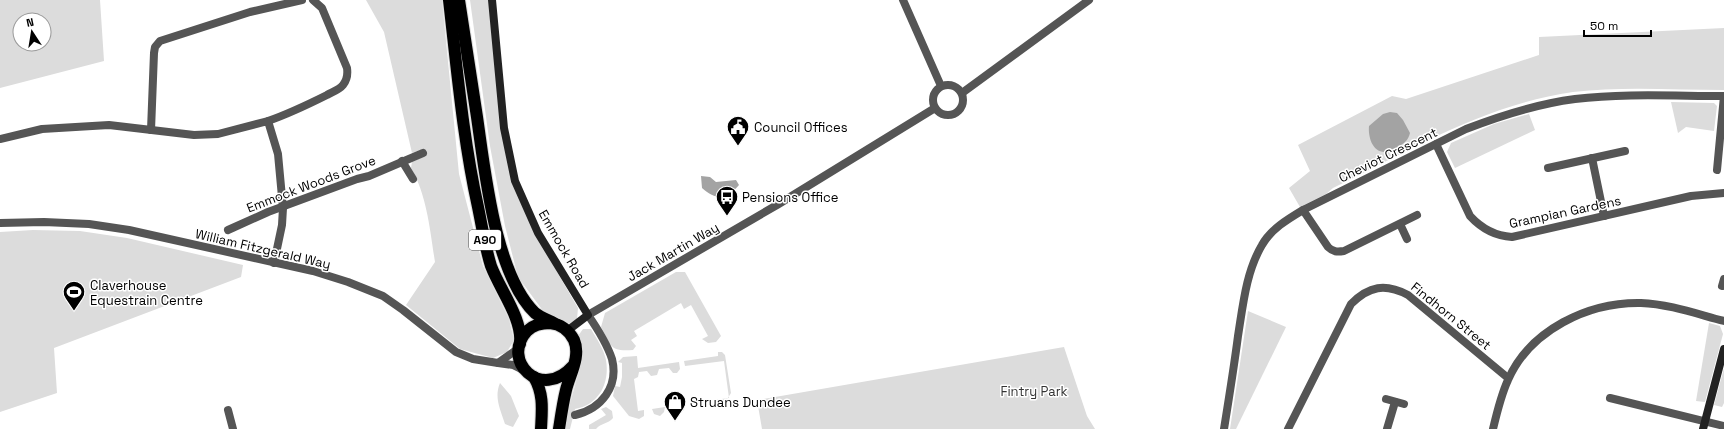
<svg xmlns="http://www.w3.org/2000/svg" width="1724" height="429" font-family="'Space Grotesk',sans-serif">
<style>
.green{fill:#dcdcdc;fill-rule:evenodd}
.water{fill:#a3a3a3}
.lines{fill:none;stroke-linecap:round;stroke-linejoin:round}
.highway-casing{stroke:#dbdbdb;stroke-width:14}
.street{stroke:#555;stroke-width:8}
.secondary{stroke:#222;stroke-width:8}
.highway{stroke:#000;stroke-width:12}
.labels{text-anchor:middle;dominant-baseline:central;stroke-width:3;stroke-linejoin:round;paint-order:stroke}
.shield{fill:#fff;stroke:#4c4c4c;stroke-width:1}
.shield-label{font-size:12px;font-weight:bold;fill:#000}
.poi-label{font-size:13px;fill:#000;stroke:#fff;text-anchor:start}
.street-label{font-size:13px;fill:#000;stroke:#fff}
.park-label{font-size:13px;fill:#333;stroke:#fff}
</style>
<rect width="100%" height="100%" fill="#fff"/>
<!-- green -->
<g class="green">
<path d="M0,0H100L104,61L0,88ZM20,20H44V44H20Z"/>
<path d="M366,0H442L459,174L483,266L509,319L514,340L507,352L493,358L460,349L406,305L435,262C430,231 427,195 411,168L412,162L425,156L423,149L412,153L384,32Z"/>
<path d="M470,0H489L513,183L557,272L578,308L577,319L567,325L546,315L518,277L505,226L490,146Z"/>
<path d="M1724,28V90C1674,90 1623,86 1573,92C1487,104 1410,150 1333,188L1326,194L1300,207L1289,188L1310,171L1298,145L1392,96L1406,99L1539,55V37Z"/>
<path d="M1671,102L1714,103L1717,106L1714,131L1686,127L1678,133Z"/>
<path d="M1529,114L1535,130L1455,168L1447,152L1451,143L1494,124Z"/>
<path d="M33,230L80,231L127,238L243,265L241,277L54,348L57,393L0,412V232Z"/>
<path d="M676,272H685L721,336L716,342L708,343L702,339L708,336L691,305L684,309L681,303L634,331L637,336L631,340L636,346L633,350C609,352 611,345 601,327L605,313Z"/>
<path d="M1248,311L1286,327L1236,429H1230Z"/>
<path d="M1709,323L1720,326L1723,334L1705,402L1696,401Z"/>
<path d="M583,329H591C596,338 604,349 606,360C610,383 599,405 575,409L570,429H565L569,407L582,360L581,346L578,336Z"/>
<path d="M1064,347L1087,416L1095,429H762L757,400Z"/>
<path d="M718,352H722L725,355L731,393L724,404L716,406L714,400L729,398L724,361L685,366L684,361L718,356Z"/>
<path d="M637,356L638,368L679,362L680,369L677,373H673L669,368L659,369L657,375L651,376L647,371L639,372L638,377L634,379L638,411L644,410V416L639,419L629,416L613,396L615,386L620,387L622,377V363L618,362L623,357Z"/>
<path d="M1724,368V403L1722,407L1714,405Z"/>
<path d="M500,383L511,396L519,416L513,427L505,424C500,409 494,397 500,383Z"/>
<path d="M685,405L684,410L680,413L675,411L673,406Z"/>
<path d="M606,407L612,411L613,418C608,424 601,423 596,429H589V425L606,415L601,409Z"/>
<path d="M665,407L664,412L660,416L654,414L652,409Z"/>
</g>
<!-- water -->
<g class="water">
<path d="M1390,112L1397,113L1403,120L1410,133C1408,141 1404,143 1398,147C1394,149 1390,152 1386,152C1372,153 1368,136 1369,126L1383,114Z"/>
<path d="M701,176L710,177L716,182L736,180L739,185C727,199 716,201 702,188Z"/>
</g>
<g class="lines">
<!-- highway casing -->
<g class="highway-casing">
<g id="highway">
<path d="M449,0C457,69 463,139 478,207C482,226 485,247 491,266C500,290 523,319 520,344"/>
<path d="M459,0C465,39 471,78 477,117C485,172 495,274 535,313C540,317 548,320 554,323"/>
<path d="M534,377C544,394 542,410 541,429"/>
<path d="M559,429C561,416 563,402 566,390C570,374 581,356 574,340C569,330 560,324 550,323C541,323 533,325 527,331C500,360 541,402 573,366"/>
</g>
</g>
<!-- street -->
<g class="street">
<path d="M903,0L941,86"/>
<circle cx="948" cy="100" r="15"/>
<path d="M962,93L1089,0"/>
<path d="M268,121C288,114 307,105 327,95C332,92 339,90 343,85C347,80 348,75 347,68L322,8L313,0"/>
<path d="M151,130L154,53L155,47L160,41L250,12L302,0"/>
<path d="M0,139L42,129L109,125L194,135L218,134L268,121L278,154L283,208L282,225L274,263"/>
<path d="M1436,144L1470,216C1482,229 1495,236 1512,237L1691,196L1724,193"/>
<path d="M1592,158L1604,216"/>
<path d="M402,161L413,179"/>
<path d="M1548,168L1625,151"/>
<path d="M1303,210L1328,247C1333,252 1337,252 1344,251L1417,215"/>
<path d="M0,223L44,222L89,224L129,230L313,271L348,282L383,296L403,310L456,352L473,359L498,363"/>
<path d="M1400,224L1407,239"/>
<path d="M228,230L268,212L357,179L369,176L423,153"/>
<path d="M1722,286L1724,279"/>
<path d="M519,348L498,363L513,365L525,371"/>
<path d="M1610,398L1724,426"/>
<path d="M1386,399L1404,404"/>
<path d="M228,410L233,429"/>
<path d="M575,415C601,409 619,387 612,359C607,344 597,328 588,315L777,205L935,108"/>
<path d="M1224,429C1229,398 1234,367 1238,336C1243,305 1246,272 1262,245C1271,229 1288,219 1303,210L1466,129C1502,115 1537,104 1575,99C1624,93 1675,96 1724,96L1717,170"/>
<path d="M1288,429L1351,304C1369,286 1385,283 1408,295L1508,378"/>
<path d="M1387,429L1395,402"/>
<path d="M1493,429C1497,412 1501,395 1508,380C1530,330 1588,302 1641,303C1669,304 1697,314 1724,321"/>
</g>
<!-- secondary -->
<g class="secondary">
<path d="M492,0L504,128L515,181L538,233L588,315L567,331"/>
<path d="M1703,429L1724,349"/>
</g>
<!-- highway -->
<use href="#highway" class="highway"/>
</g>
<!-- icons -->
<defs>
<g id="civic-pin" transform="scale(1.15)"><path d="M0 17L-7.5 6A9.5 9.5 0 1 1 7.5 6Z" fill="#000" stroke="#fff"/><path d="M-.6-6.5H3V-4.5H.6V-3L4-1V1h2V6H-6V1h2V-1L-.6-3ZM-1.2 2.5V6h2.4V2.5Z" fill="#fff"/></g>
<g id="bus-pin" transform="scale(1.15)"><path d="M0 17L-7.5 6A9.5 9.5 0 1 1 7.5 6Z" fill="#000" stroke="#fff"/><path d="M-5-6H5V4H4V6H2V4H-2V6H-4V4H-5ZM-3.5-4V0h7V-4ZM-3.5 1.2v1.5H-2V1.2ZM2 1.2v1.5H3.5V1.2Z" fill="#fff"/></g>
<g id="stadium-pin" transform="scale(1.15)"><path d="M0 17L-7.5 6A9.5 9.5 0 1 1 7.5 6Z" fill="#000" stroke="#fff"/><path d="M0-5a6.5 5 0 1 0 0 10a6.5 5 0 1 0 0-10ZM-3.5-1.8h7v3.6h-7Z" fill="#fff"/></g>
<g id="shop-pin" transform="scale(1.15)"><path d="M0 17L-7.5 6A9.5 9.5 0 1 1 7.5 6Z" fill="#000" stroke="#fff"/><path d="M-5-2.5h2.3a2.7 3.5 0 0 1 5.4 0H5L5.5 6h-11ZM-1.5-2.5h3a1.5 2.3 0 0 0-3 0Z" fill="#fff"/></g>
</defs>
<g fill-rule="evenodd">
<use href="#civic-pin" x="738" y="127"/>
<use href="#bus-pin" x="727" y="197"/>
<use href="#stadium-pin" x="74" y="292"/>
<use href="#shop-pin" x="675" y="402"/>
</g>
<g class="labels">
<!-- shield labels -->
<rect class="shield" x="469" y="230" width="32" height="20" rx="3"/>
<g class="shield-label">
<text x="485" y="240">A90</text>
</g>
<!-- poi labels -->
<g class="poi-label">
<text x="754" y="127">Council Offices</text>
<text x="742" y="197">Pensions Office</text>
<text x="90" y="285">Claverhouse<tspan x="90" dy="15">Equestrain Centre</tspan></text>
<text x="690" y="402">Struans Dundee</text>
</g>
<!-- street labels -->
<g class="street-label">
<text transform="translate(1388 155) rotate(-26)">Cheviot Crescent</text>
<text transform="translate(311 184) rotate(-21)">Emmock Woods Grove</text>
<text transform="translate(1565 212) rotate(-12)">Grampian Gardens</text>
<text transform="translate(263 249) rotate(13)">William Fitzgerald Way</text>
<text transform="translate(564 249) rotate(60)">Emmock Road</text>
<text transform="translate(673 252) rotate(-30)">Jack Martin Way</text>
<text transform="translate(1451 316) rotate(39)">Findhorn Street</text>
</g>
<!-- park labels -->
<g class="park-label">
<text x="1034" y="391">Fintry Park</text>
</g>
</g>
<!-- north arrow -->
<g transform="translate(32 32) rotate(348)"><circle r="19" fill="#ffffff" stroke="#999999"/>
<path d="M0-3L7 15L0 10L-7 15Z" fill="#000000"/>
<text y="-6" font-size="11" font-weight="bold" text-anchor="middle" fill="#000000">N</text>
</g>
<!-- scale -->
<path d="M1584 30v6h67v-6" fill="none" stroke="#000000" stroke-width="2"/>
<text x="1590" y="30" font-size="12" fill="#000000" stroke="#ffffff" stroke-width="3" paint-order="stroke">50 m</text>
</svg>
